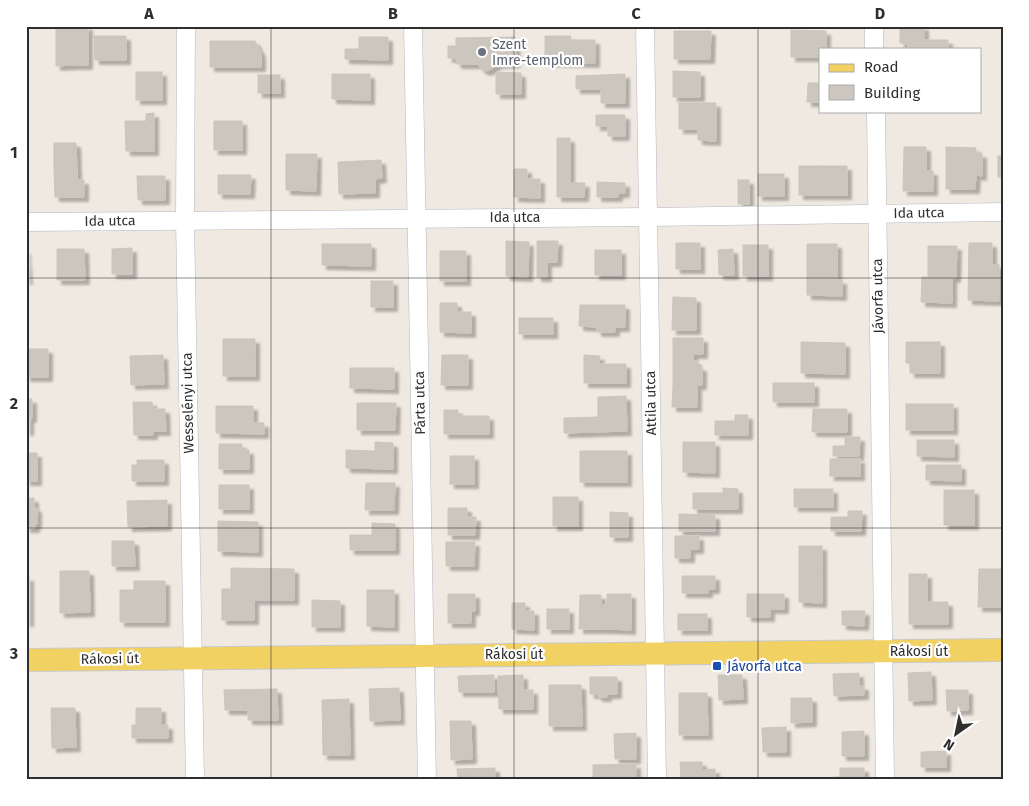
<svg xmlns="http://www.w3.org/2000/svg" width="1029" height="806" font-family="'Fira Sans',sans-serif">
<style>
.building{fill:#cbc7bf;stroke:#cbc5ba;filter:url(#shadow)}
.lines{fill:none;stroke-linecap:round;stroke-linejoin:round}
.minor-casing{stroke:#b4b7c1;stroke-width:19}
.major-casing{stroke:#c9c9c9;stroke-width:24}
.minor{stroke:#fff;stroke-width:18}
.major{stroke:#f2d163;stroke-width:22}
.grid{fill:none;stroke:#2e2e2e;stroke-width:1;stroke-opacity:0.55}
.worship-dot{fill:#6b7280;stroke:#fff;stroke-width:2}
.transit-dot{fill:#1a4fb4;stroke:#fff;stroke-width:2}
.labels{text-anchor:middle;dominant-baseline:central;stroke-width:4.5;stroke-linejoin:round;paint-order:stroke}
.worship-label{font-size:14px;fill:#5b616d;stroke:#fff;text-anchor:start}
.street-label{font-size:14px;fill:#2e2e2e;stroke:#fff}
.transit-label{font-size:14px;fill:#164399;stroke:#fff;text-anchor:start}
.neatline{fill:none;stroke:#2e2e2e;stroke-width:2}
.grid-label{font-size:16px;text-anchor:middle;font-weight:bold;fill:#2e2e2e}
</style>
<defs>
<filter id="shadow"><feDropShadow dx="4.5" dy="4.5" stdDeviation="1" flood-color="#0004"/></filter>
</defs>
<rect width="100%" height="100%" fill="#efe9e1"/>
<!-- building -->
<g class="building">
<path d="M56,26H71L72,65L56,66Z"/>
<path d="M71,26H88V65H72Z"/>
<path d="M900,26H924V40H948V49H908V44L900,43Z"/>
<path d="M791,30L826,31V49H820V57H791Z"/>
<path d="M674,31H711L710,59H674Z"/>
<path d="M94,36H126V60H95Z"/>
<path d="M545,36H571L570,40H595V63L545,62Z"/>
<path d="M359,37H388V60L345,59V49H359Z"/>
<path d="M515,37L516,63L497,64L492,69L486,71L481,69L478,64H457L456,58H448V46H456V38Z"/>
<path d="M210,41H255L261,53V67H210Z"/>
<path d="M673,71L700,72V97H673Z"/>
<rect x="136" y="72" width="26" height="28"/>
<path d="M496,72L521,73V94H496Z"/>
<path d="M332,74H370V100L332,99Z"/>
<path d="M625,74V103H601V89H576V76Z"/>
<rect x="258" y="75" width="22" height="18"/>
<path d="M808,83H820V102H807Z"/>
<path d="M679,103H716V141L698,140V129H679Z"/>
<path d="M154,113V151H126L125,121H146V114Z"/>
<path d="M596,115H625V136H608V126H596Z"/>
<rect x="214" y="121" width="28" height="29"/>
<path d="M557,138H570V183H585L584,197H557Z"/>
<path d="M54,143H76L77,171H54Z"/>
<path d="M904,147H926V171H933V191H903Z"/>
<path d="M946,147L976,148V153L982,154V176L976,175L975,189H946Z"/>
<path d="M286,154H317L316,191L286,190Z"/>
<path d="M998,156H1003V188L1002,177H998Z"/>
<path d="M381,160L382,178L375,179V193L339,194L338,162Z"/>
<rect x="799" y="166" width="24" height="29"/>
<rect x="823" y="166" width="24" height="29"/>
<path d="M514,169H527V179H540V198L514,197Z"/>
<path d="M54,171H77V180H84V197H55Z"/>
<rect x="758" y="174" width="26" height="22"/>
<path d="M218,175H251L250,194H218Z"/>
<path d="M137,176H165V200H138Z"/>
<rect x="738" y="180" width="11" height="24"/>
<path d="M597,182L625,183V193H618V197H597Z"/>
<path d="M506,241L529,242L528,277L506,276Z"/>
<path d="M537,241H558L557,262H547V277H537Z"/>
<rect x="676" y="243" width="24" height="26"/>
<path d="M969,243H992V265L999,264V301L968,300Z"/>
<path d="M322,244H371V266L322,265Z"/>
<path d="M807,244H837V280H842V296L807,295Z"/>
<rect x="743" y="245" width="25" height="31"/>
<path d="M928,246H957L956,278L928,277Z"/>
<path d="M132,248V274H112V249Z"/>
<path d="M57,249H84L85,280H57Z"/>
<path d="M733,249L734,275H719L718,250Z"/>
<path d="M26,250L28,280H26Z"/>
<rect x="595" y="250" width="26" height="25"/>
<rect x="440" y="251" width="26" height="30"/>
<path d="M922,277H952V303L921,302Z"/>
<rect x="371" y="281" width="22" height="26"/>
<path d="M673,297L696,298V330H672Z"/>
<path d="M440,303H457V312H471V333L440,332Z"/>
<path d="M580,305H625V327H615V332H597V327L579,326Z"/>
<rect x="519" y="318" width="34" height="16"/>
<path d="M673,338H703V354H693V361H673Z"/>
<rect x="223" y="339" width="32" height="20"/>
<path d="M801,342L845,343V374L801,373Z"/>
<path d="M906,342H940V373H910V363H906Z"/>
<path d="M29,349H48V377H26V352H29Z"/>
<path d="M163,355L164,384L131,385L130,356Z"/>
<path d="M442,355H468V385H441Z"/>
<path d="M584,355L600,356L599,364H626V383H584Z"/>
<rect x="223" y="359" width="32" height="17"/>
<path d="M673,361H697V367H702V385H673Z"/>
<path d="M350,368H394V389L350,388Z"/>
<rect x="773" y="383" width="41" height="19"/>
<path d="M673,385H697V407H672Z"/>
<path d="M626,396L627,431L564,433V418L598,417V397Z"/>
<path d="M26,399H32V418H29V431H26Z"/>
<path d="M133,402H152L153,409H165L166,431H153V435H134Z"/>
<path d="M357,403H396L395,430H357Z"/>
<rect x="906" y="404" width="47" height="26"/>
<path d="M216,406H253V423H264V434L216,433Z"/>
<path d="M813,409H847V432H812Z"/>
<path d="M444,410H458V416H489V434H444Z"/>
<path d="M735,415H748V435H715V421H735Z"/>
<path d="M845,437H860L859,456H833V446H845Z"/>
<path d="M917,440H954V457L917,456Z"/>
<path d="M375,442L393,443V469L346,468V450L375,451Z"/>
<path d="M683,442H715V473L683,472Z"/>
<path d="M219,444H242V450H249V469H219Z"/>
<rect x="580" y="451" width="47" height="31"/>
<rect x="26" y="453" width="11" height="28"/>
<rect x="450" y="456" width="24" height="28"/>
<rect x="830" y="459" width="30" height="17"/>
<path d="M137,460H164V481H132V465H137Z"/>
<path d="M926,465H961V481L926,480Z"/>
<path d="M366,483H395L394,510H365Z"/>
<rect x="219" y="485" width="30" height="24"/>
<path d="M723,488L738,489V509H693V493H723Z"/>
<rect x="794" y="489" width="39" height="18"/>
<rect x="944" y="490" width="30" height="35"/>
<rect x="553" y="497" width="25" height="29"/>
<path d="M26,498H34V508H37V524H35V528H26Z"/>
<path d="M167,500V526L128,527L127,501Z"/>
<path d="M448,508H467V517H476L475,535H448Z"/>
<path d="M848,511H862L861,531H831V517H848Z"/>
<path d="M610,512L628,513V537H610Z"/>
<path d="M679,514L715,515V531H679Z"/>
<path d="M218,521L258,522V552L218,551Z"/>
<path d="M372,523L395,524V550H350V535H372Z"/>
<path d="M675,536H699V549H690V558H675Z"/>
<path d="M112,541H134L135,566H112Z"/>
<path d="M446,542H475L474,566H446Z"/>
<rect x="799" y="546" width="23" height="27"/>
<path d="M231,568L294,569V600H254V620H222V589H231Z"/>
<path d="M979,569H1003V607H978Z"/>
<path d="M60,571H89L90,612L60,613Z"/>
<path d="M799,573H822V603L799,602Z"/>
<path d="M909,574H927V602H948V624H909Z"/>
<path d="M682,576H715V589H708V593H682Z"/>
<rect x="26" y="577" width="3" height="45"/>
<path d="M134,581H165V622H120V590H134Z"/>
<path d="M367,590H394V627L367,626Z"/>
<path d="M448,594H475V611H471V623H448Z"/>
<path d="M607,594H631V630L607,629Z"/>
<path d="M747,594H784V609H770V617H747Z"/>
<path d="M580,595H601V605H607V629H579Z"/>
<path d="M312,600L340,601V627H312Z"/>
<path d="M512,603H525V611H534V630L512,629Z"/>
<rect x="547" y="609" width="22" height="20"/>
<path d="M842,611H865L864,626L842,625Z"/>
<rect x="678" y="614" width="29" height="16"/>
<path d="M931,672L932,700L909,701L908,673Z"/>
<path d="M859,673V686H864V695L834,696L833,674Z"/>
<path d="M494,675V692H459L458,676Z"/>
<path d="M523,675V690H533V709H499L498,676Z"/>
<path d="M718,675H742L743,699L719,700Z"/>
<path d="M590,677H617V694H607V697H598L597,694H590Z"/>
<path d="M549,685H581L582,726H549Z"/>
<path d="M399,688L400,720L370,721L369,689Z"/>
<path d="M277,689L278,720H248V710H225L224,690Z"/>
<path d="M946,690H968V710L947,711Z"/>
<path d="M679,693H707L708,735H679Z"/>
<path d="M791,698H812V722L791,723Z"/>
<path d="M349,699L350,755H323L322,700Z"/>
<path d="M51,708H75L76,747L52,748Z"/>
<path d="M136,708H161V725H168V738H132V725H136Z"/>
<path d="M450,721H471L472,759L451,760Z"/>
<path d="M786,727V752H763L762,728Z"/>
<path d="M864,731V756H842V732Z"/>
<path d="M636,733V759H615L614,734Z"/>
<path d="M946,751V767H921V752Z"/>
<path d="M680,762H702V770L715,769V780H681Z"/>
<path d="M636,764V780H593V765Z"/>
<path d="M495,768V780H458L457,769Z"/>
<path d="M840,768H864V780H833V777H840Z"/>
</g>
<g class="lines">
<!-- minor casing -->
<g class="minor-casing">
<g id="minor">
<path d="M186,26L185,220L195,780"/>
<path d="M413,26L427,780"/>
<path d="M645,26L657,780"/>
<path d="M874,26V49"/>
<path d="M876,111L885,780"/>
<path d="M26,222L649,217L1003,212"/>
</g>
</g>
<!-- major casing -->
<g class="major-casing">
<path id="major" d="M26,660L1003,650"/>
</g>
<!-- minor -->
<use href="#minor" class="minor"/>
<!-- major -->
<use href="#major" class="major"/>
</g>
<!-- grid -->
<path class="grid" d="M271,26V780M514,26V780M758,26V780M26,278H1003M26,528H1003"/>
<!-- markers -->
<circle class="worship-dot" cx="482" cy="52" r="5"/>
<rect class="transit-dot" x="712" y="661" width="10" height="10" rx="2.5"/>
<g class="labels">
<!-- worship labels -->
<g class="worship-label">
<text x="492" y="44">Szent<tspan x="492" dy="16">Imre-templom</tspan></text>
</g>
<!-- street labels -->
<g class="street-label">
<text transform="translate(919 213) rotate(-1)">Ida utca</text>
<text x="515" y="217">Ida utca</text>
<text transform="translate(110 221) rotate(-1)">Ida utca</text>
<text transform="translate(878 296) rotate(-91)">Jávorfa utca</text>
<text transform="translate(188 403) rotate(-91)">Wesselényi utca</text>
<text transform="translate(420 403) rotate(-91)">Párta utca</text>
<text transform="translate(651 403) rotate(-91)">Attila utca</text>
<text x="919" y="651">Rákosi út</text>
<text x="514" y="654">Rákosi út</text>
<text transform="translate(110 659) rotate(-1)">Rákosi út</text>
</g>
<!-- transit labels -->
<g class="transit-label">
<text x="727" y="666">Jávorfa utca</text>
</g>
</g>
<!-- border -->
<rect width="1029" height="806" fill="none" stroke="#ffffff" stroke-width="55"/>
<!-- legend -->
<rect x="819" y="48" width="162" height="65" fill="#ffffff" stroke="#ababab"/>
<rect x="829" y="64" width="25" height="8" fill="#f2d163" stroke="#ababab"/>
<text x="864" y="72" font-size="15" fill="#2e2e2e">Road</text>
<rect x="829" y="85" width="25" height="15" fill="#cbc7bf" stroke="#ababab"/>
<text x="864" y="98" font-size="15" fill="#2e2e2e">Building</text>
<!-- north arrow -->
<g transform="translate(956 734) rotate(213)" stroke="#ffffff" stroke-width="4" paint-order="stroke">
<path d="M0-4L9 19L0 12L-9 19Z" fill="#2e2e2e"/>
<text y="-8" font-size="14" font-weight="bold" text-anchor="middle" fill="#2e2e2e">N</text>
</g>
<rect x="28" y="28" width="974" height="750" class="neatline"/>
<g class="grid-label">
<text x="149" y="19">A</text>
<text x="393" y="19">B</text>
<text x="636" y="19">C</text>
<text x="880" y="19">D</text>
<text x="14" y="158">1</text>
<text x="14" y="409">2</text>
<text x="14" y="659">3</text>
</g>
</svg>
